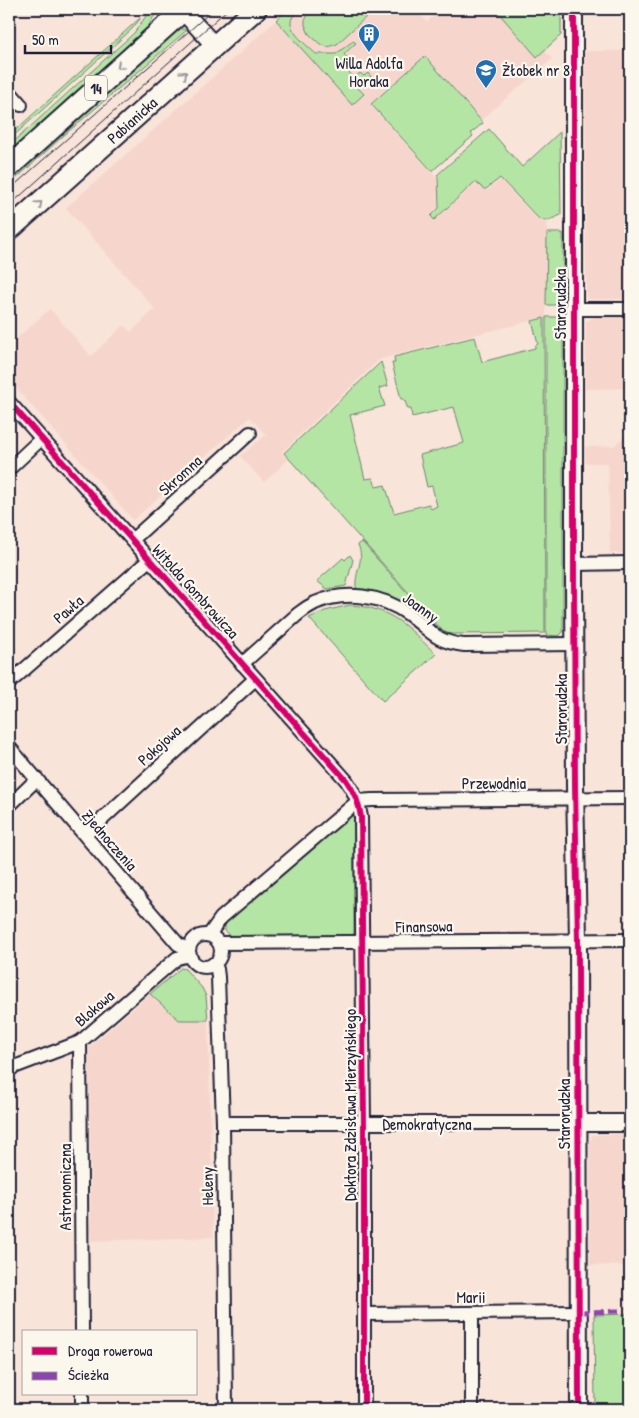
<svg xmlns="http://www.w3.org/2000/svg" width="639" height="1418" font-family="'Patrick Hand',sans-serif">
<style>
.built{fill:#f6d6cc}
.green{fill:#b5e5a4;stroke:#6c8470}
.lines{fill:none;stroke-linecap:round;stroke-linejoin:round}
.minor-casing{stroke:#22223b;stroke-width:16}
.tertiary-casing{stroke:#22223b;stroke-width:20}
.primary-casing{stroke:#22223b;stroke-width:24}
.minor{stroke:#fbf7ec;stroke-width:12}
.tertiary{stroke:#fbf7ec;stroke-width:16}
.primary{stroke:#fbf7ec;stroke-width:20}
.tram{stroke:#22223b;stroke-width:1}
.quiet{stroke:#8e44ad;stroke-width:5;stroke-dasharray:10 5;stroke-linecap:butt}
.cycleway-casing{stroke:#fbf7ec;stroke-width:9}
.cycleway{stroke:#d6006c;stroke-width:6}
.oneway{stroke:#99979c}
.labels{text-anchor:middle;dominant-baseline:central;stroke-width:4.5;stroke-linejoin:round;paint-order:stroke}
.shield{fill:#fbf7ec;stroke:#636270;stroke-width:1}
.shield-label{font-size:15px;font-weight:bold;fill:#22223b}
.poi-label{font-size:16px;fill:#22223b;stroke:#fbf7ec}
.street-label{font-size:16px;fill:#22223b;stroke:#fbf7ec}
</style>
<rect width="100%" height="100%" fill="#f8e4d9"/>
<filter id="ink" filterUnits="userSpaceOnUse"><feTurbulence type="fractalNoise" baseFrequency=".02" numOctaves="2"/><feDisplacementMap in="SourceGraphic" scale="10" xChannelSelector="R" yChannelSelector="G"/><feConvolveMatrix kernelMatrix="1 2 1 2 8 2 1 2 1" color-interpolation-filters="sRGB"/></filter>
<g filter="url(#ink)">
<!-- built -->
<g class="built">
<path d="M289,9H415L427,22L441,9H562V35L545,51L552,59L481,120L425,55L370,104L437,178L438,207L430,216L433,221L476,183L481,189L487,190L489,189L500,179L538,220L547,222L546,317L392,356L379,360L282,452L288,460L264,482L240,456L266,435L250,417L133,520L9,380V345L50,309L91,356L124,325L131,332L155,309L66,208Z"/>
<path d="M585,51H630V299H587L586,296Z"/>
<path d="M597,315L630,316V388L585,389L586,322Z"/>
<path d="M630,431V553H610L608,463H585V447L614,446Z"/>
<path d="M150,994L179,1020H208L213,1237L91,1241L89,1047Z"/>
<path d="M630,1134V1266L590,1265V1142L592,1135Z"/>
</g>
<!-- green -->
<g class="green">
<path d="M155,9L154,16L148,27L9,152V146L134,33L146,16Z"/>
<path d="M289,9H301C298,11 294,14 292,18C286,30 308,46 316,54H336L353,41L356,43L344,54L348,59L342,64L354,78L360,73L364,76L368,73L371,77L358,88L364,94L352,105L276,20Z"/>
<path d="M315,9H370L367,16L337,44L328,47L320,44L309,34L305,25V20L308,15Z"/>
<path d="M495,9H561V35L537,57Z"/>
<path d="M140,18V19L132,29L9,140V136Z"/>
<path d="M178,28L187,30L62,137L9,185V180Z"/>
<path d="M425,56L483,123L471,133L473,136L432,171L371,104Z"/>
<path d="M489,129L522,167L560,132L561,215L547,221L539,219L500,178L486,189H484L475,182L434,220L431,216L439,208L438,177L437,175Z"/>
<path d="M547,233H563V305H546Z"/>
<path d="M546,317H563V632L559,636L546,635Z"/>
<path d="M544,318L545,633L453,634L446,633L441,629L284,453L381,362L388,386L379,388L385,406L350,415L365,479L373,478L376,487L385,485L394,513L429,504L431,509L437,506L432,486L427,487L420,455L464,443L454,407L412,417L411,409H408L404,399H401L392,363H395L394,357L475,337L482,362L535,348V346L538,344L532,321Z"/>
<path d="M362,542L441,631L447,635H444L357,591C352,575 366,561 358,545Z"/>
<path d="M350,555L353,560L346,586L327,589L317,581L343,558L345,560Z"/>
<path d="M350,605C393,608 407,627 436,654L383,701L309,618L325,611Z"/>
<path d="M352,813L354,814V933L352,935L229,936L225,931V922Z"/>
<path d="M181,968L185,969L202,988L206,996L208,1020H179L150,994Z"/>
<path d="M630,1314V1409H595L594,1315Z"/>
</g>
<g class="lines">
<!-- minor casing -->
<g class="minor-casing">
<g id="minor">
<path d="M9,91L21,105"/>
<path d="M574,309H630"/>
<path d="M9,402L346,780C354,791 359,802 361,817L364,1124V1409"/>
<path d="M9,469L41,439"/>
<path d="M132,540L250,433"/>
<path d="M574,564L630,563"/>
<path d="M242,664L298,614C303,610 309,606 315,603C344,590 382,595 408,614C430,630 435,642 464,645L574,644"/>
<path d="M9,683L149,560"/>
<path d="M9,747L178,944L189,950"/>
<path d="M358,801L372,800L630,798"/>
<path d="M9,806L37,779"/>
<path d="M85,835L255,679"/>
<path d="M209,935L221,918L358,801"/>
<circle cx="205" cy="951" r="16"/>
<path d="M219,943L630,940"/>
<path d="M213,964L217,969L218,977L223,1123L226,1409"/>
<path d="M80,1042L82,1332"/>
<path d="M9,1069L80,1042L177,958L190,955"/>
<path d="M223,1123H578"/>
<path d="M472,1313V1409"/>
<path d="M364,1314L579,1312"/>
<path d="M82,1394V1409"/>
</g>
</g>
<!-- tertiary casing -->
<g class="tertiary-casing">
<g id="tertiary">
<path d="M181,9L215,46"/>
<path d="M574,9V581L575,786L578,940L579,1409"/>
<path d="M578,1123H630"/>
</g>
</g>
<!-- primary casing -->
<g class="primary-casing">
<g id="primary">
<path d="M9,167L185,9"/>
<path d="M9,230L256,9"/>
</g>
</g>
<!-- minor -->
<use href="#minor" class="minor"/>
<!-- tertiary -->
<use href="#tertiary" class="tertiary"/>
<!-- primary -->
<use href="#primary" class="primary"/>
<!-- tram -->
<g class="tram">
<path d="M9,190L214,9"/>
<path d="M9,206L228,9"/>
</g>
<!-- quiet -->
<path class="quiet" d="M579,1312L620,1311"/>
<!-- cycleway casing -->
<g class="cycleway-casing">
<g id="cycleway">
<path d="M574,9V581L575,786L578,940L579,1409"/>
<path d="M9,402L346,780C354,791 359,802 361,817L364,1124V1409"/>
</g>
</g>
<!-- cycleway -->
<use href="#cycleway" class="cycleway"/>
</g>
<!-- one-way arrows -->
<defs><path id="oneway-chevron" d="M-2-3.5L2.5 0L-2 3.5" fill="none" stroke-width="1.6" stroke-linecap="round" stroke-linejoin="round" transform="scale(1.25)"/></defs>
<g class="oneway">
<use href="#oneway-chevron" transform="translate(120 66) rotate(138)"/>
<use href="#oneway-chevron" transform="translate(184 74) rotate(-42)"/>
<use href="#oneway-chevron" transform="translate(39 204) rotate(-42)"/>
</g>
</g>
<!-- icons -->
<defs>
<g id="building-pin" transform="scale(1.125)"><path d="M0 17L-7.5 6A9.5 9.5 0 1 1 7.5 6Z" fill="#1f6fb2" stroke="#fbf7ec"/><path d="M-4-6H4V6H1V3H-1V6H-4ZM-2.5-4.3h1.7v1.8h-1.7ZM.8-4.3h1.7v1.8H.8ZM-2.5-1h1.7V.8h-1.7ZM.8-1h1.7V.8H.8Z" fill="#fff"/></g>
<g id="school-pin" transform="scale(1.125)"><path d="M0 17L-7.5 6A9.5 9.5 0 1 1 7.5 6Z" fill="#1f6fb2" stroke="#fbf7ec"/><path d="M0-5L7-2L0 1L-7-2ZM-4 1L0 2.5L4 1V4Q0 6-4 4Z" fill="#fff"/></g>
</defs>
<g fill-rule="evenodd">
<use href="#building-pin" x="369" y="34"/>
<use href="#school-pin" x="486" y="70"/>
</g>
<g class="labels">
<!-- shield labels -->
<rect class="shield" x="85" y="75.5" width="22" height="25" rx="4"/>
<g class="shield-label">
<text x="96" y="88">14</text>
</g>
<!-- poi labels -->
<g class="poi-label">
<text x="369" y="63">Willa Adolfa<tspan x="369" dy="18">Horaka</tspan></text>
<text x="502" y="70" text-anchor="start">Żłobek nr 8</text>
</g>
<!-- street labels -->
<g class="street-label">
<text transform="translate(132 120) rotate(-42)">Pabianicka</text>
<text transform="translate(560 304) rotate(-90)">Starorudzka</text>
<text transform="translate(180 475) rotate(-42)">Skromna</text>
<text transform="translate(196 591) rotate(48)">Witolda Gombrowicza</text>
<text transform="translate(421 607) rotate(36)">Joanny</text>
<text transform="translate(68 609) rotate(-41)">Pawła</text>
<text transform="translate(561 709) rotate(-90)">Starorudzka</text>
<text transform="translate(159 745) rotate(-42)">Pokojowa</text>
<text x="494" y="783">Przewodnia</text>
<text transform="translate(110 840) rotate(49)">Zjednoczenia</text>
<text transform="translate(424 926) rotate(-1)">Finansowa</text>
<text transform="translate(94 1008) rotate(-41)">Blokowa</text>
<text transform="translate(350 1105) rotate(-90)">Doktora Zdzisława Mierzyńskiego</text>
<text transform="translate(564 1114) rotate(-90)">Starorudzka</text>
<text x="427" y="1124">Demokratyczna</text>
<text transform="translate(207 1186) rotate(-91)">Heleny</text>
<text transform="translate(65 1187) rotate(-90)">Astronomiczna</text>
<text x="471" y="1297">Marii</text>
</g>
</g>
<!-- margin -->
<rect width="639" height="1418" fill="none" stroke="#fbf7ec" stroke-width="30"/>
<rect x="15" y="15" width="609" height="1388" fill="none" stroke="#22223b" stroke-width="2" filter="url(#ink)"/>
<!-- legend -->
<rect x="22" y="1330" width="175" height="65" fill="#fbf7ec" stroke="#a4a2a5"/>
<rect x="32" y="1347" width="25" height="8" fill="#d6006c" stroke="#a4a2a5"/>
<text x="68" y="1356" font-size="15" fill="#22223b">Droga rowerowa</text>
<rect x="32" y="1372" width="25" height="8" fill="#8e44ad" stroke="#a4a2a5"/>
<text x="68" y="1380" font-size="15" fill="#22223b">Ścieżka</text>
<!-- scale -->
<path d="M25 45v8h86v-8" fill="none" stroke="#22223b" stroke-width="2.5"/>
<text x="32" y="45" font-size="15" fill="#22223b" stroke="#fbf7ec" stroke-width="4" paint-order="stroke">50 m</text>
</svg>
